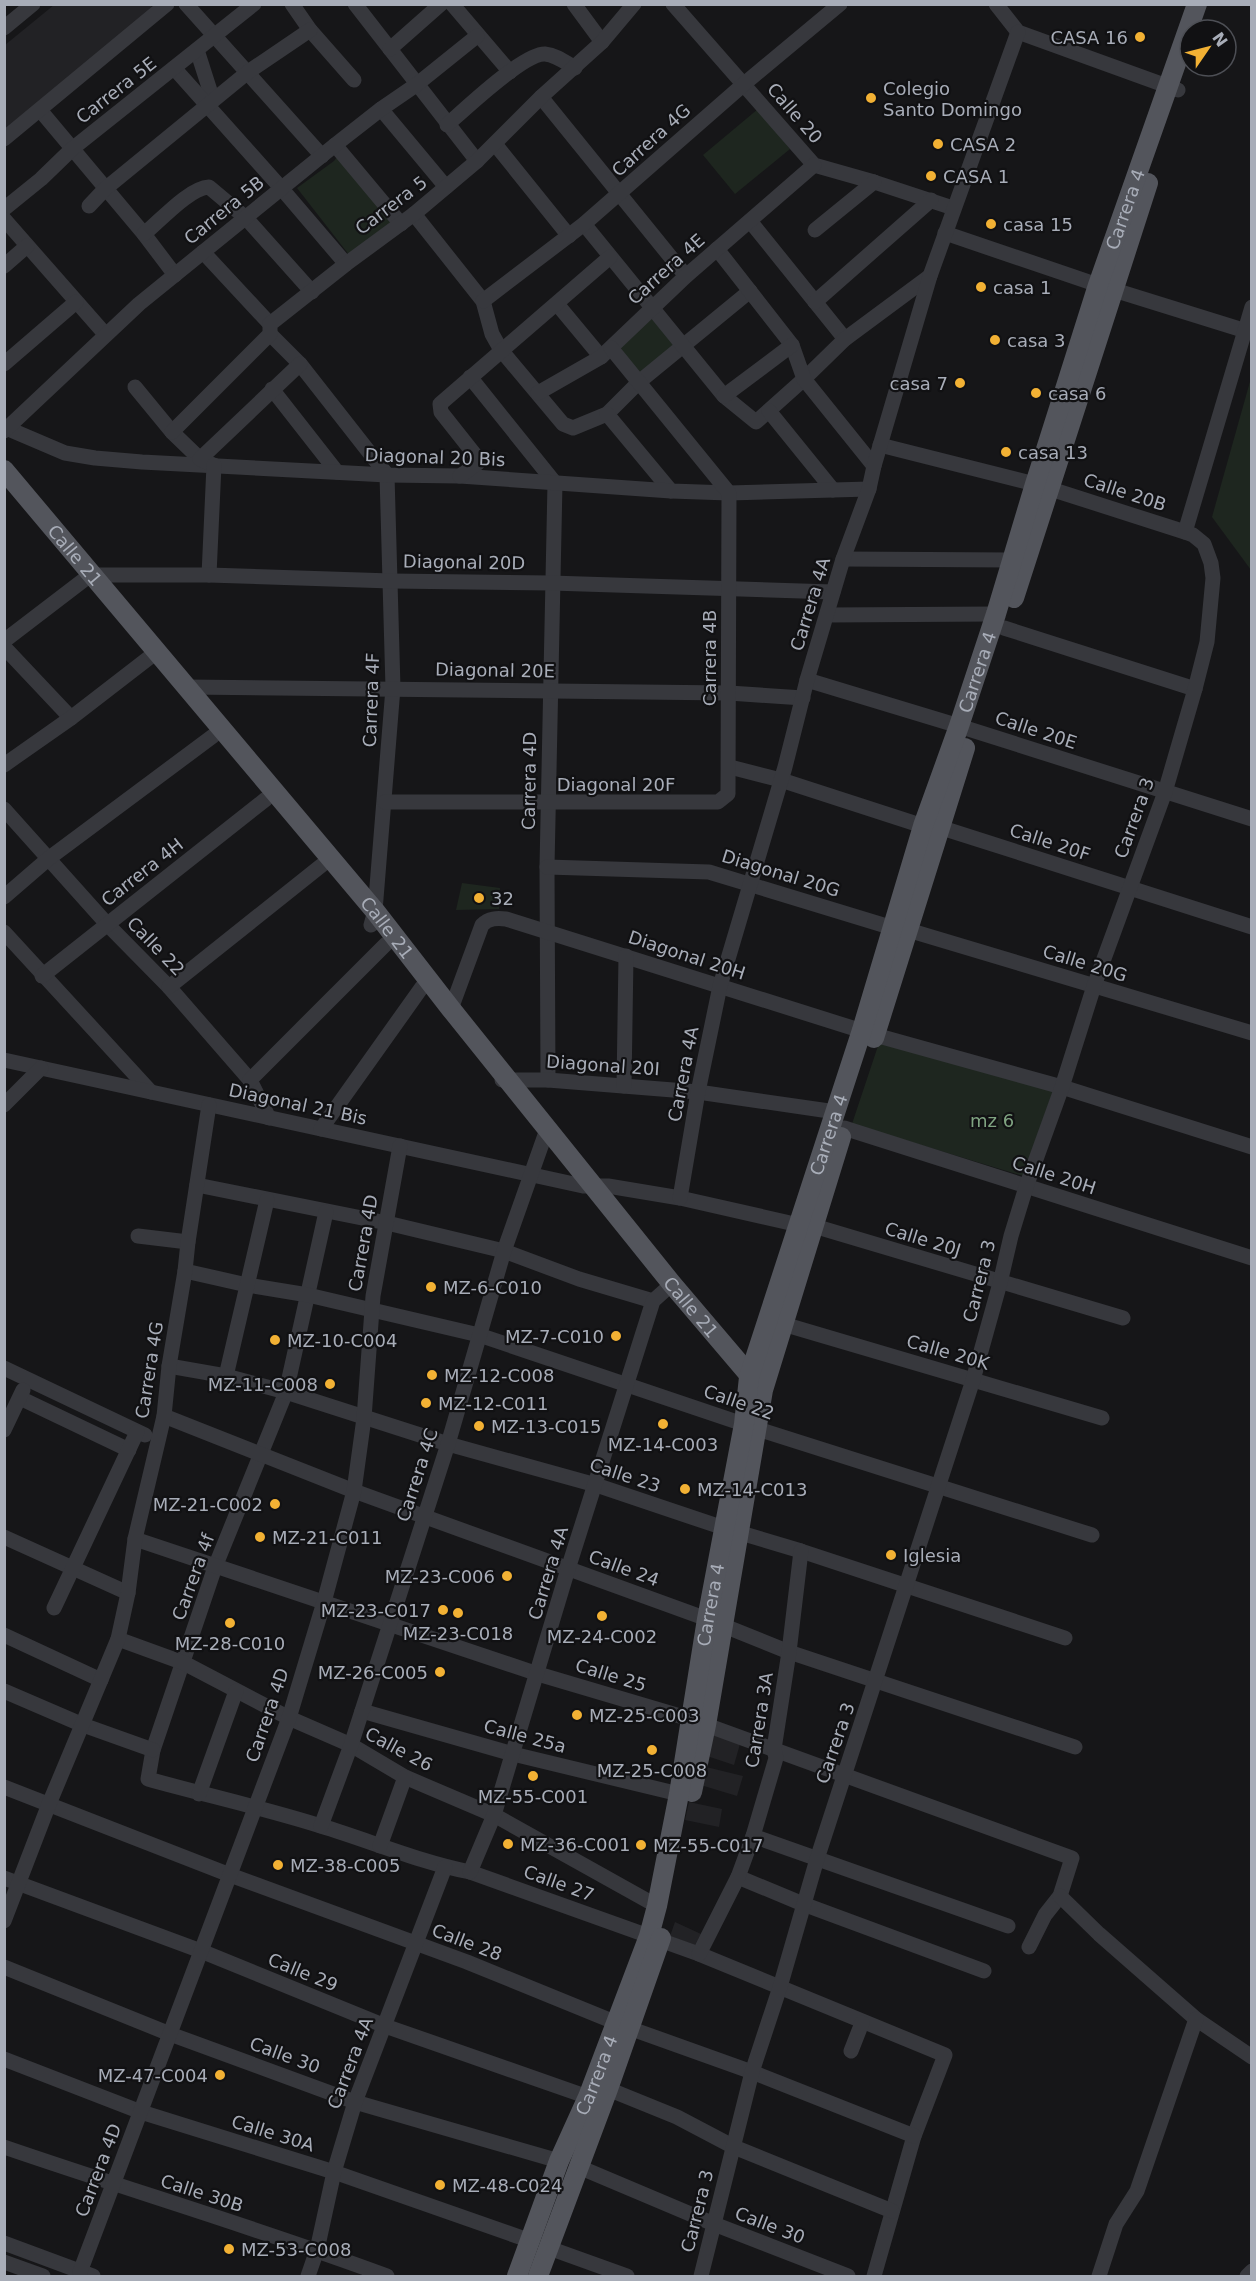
<svg xmlns="http://www.w3.org/2000/svg" width="1256" height="2281" font-family="'DejaVu Sans',sans-serif">
<style>
.built{fill:#222225}
.green{fill:#1e261f}
.lines{fill:none;stroke-linecap:round;stroke-linejoin:round}
.minor{stroke:#37383d;stroke-width:15}
.major{stroke:#53555c;stroke-width:20}
.poi-dot{fill:#f2b134;stroke:#111113;stroke-width:2}
.labels{text-anchor:middle;dominant-baseline:central;stroke-width:4.5;stroke-linejoin:round;paint-order:stroke}
.poi-label{font-size:18px;fill:#a8adb8;stroke:#111113;text-anchor:start}
.street-label{font-size:18px;fill:#a8adb8;stroke:#111113}
.park-label{font-size:18px;fill:#7fa381;stroke:#111113}
</style>
<rect width="100%" height="100%" fill="#161618"/>
<!-- built -->
<g class="built">
<path d="M54,5H150L154,9L5,136V45Z"/>
<path d="M705,1731L740,1744L734,1765L701,1754Z"/>
<path d="M698,1765L743,1776L737,1796L694,1783Z"/>
<path d="M689,1802L722,1809L719,1827L685,1820Z"/>
<path d="M675,1922L701,1934L695,1945L670,1936Z"/>
</g>
<!-- green -->
<g class="green">
<path d="M758,109L790,149L735,194L703,155Z"/>
<path d="M337,157L395,222L350,256L297,188L334,161Z"/>
<path d="M653,316L678,346L640,378L617,349Z"/>
<path d="M1251,378V570L1212,517Z"/>
<path d="M462,883L500,888L499,909L456,910Z"/>
<path d="M880,1040L1053,1091L1023,1176L852,1124Z"/>
</g>
<g class="lines">
<!-- minor -->
<g class="minor">
<path d="M186,4L322,156"/>
<path d="M292,4L310,30L354,80"/>
<path d="M355,4L477,161"/>
<path d="M452,4L510,72"/>
<path d="M574,4L602,42"/>
<path d="M673,4L814,165L874,182L953,208"/>
<path d="M996,4L1018,32L1178,90"/>
<path d="M4,28L33,4"/>
<path d="M390,49L441,4"/>
<path d="M197,50L213,100"/>
<path d="M174,68L282,189L346,264"/>
<path d="M541,97L686,276"/>
<path d="M381,109L446,187"/>
<path d="M40,110L144,234L175,275"/>
<path d="M447,125C465,109 524,53 545,54C556,55 565,62 575,68"/>
<path d="M4,139L167,4"/>
<path d="M495,144L569,236"/>
<path d="M335,145L401,224"/>
<path d="M89,206L105,189L248,72L310,30"/>
<path d="M4,209L41,179L72,149L254,4"/>
<path d="M414,214L483,301L492,334L501,350L563,424L573,428L607,414L639,382L750,291"/>
<path d="M4,219L105,334"/>
<path d="M750,221L845,339"/>
<path d="M584,224L724,396L756,422L804,379L845,339L930,276"/>
<path d="M815,230L874,182"/>
<path d="M945,233L1098,285L1246,331"/>
<path d="M144,234C160,221 189,188 209,187L246,218L312,292"/>
<path d="M717,249L792,345L804,379L874,466"/>
<path d="M203,252L270,324"/>
<path d="M4,266L27,246"/>
<path d="M483,301L584,224L744,84L840,4"/>
<path d="M815,302L931,200"/>
<path d="M557,304L601,357"/>
<path d="M270,334L300,364L387,475L393,688L375,911L371,925"/>
<path d="M4,364L76,302"/>
<path d="M470,377L555,483L547,867L548,1080"/>
<path d="M135,387L172,432L200,459"/>
<path d="M272,389L337,472"/>
<path d="M538,393L601,357L686,276L814,165"/>
<path d="M724,396L792,345"/>
<path d="M769,411L833,490"/>
<path d="M607,414L671,491"/>
<path d="M4,427L65,453L95,458L142,462L387,475L460,476L671,491L729,493L869,489"/>
<path d="M4,431L139,304L335,145L381,109L416,85L477,36"/>
<path d="M172,432L270,334V324L346,264L414,214L477,161L541,97L602,42L634,4"/>
<path d="M880,445L1035,484L1185,532"/>
<path d="M211,464L200,459L300,364"/>
<path d="M460,476L478,463L479,460L441,412L440,404L610,257"/>
<path d="M843,559L1012,560"/>
<path d="M209,575L214,465"/>
<path d="M827,615L996,614"/>
<path d="M1004,628L1195,689"/>
<path d="M4,641L85,579L93,575H209L391,581L551,583L833,592"/>
<path d="M4,647L71,718"/>
<path d="M807,680L959,726L1252,819"/>
<path d="M187,687L729,693L803,698"/>
<path d="M4,765L71,718L150,657L160,654"/>
<path d="M730,767L781,780L923,826"/>
<path d="M385,802H718L728,794L729,493L611,348"/>
<path d="M4,809L107,924L169,987L250,1080L269,1118"/>
<path d="M939,827L1252,927"/>
<path d="M547,867L709,872L893,928"/>
<path d="M4,897L48,859L213,736"/>
<path d="M908,930L1252,1033"/>
<path d="M4,932L151,1092"/>
<path d="M42,976L266,799"/>
<path d="M169,987L322,865"/>
<path d="M451,1009L482,925C489,918 497,918 506,919L875,1035L1062,1087L1252,1147"/>
<path d="M4,1060L583,1186H608L680,1198L799,1225"/>
<path d="M250,1080L386,944"/>
<path d="M502,1080H548L698,1092L836,1112"/>
<path d="M624,1086L626,956"/>
<path d="M4,1105L41,1068"/>
<path d="M844,1128L1252,1258"/>
<path d="M321,1129L422,987"/>
<path d="M197,1185L387,1223L504,1251L579,1279L653,1301"/>
<path d="M680,1198L698,1092L720,986L785,767L807,680L843,559L869,489L874,466L930,276L1018,32"/>
<path d="M326,1212L286,1392L215,1567L153,1750L148,1779C205,1795 264,1808 321,1826C371,1841 419,1862 470,1872L699,1954L945,2055L914,2136L874,2276"/>
<path d="M814,1226L1123,1318"/>
<path d="M138,1236L188,1242"/>
<path d="M185,1271L247,1285L308,1295L479,1335L758,1429L1092,1535"/>
<path d="M783,1324L1102,1418"/>
<path d="M169,1366L226,1376L286,1392L448,1444L596,1485L724,1528L801,1551L1065,1638"/>
<path d="M4,1368L145,1435"/>
<path d="M226,1376L267,1200"/>
<path d="M20,1398L129,1450"/>
<path d="M164,1416L354,1491L707,1619L789,1652L1075,1747"/>
<path d="M4,1430L23,1390"/>
<path d="M4,1537L128,1593"/>
<path d="M135,1539L538,1674L690,1719L1072,1858L1060,1896L1045,1915L1029,1947"/>
<path d="M54,1608L137,1432"/>
<path d="M4,1635L101,1680"/>
<path d="M118,1639L184,1663L289,1718L351,1745L405,1777L494,1815L657,1906"/>
<path d="M4,1691L83,1725L153,1750"/>
<path d="M362,1711L513,1754L679,1794"/>
<path d="M4,1787L230,1875L467,1962L629,2028L752,2072L914,2136"/>
<path d="M199,1794L236,1691"/>
<path d="M321,1826L351,1745L448,1444L504,1251L545,1135"/>
<path d="M753,1836L1008,1926"/>
<path d="M380,1846L405,1777"/>
<path d="M470,1872L494,1815L568,1569L653,1301L672,1284"/>
<path d="M738,1877L803,1904L984,1971"/>
<path d="M4,1878L201,1951L385,2026L588,2097"/>
<path d="M1060,1896L1099,1934L1196,2019L1252,2057"/>
<path d="M4,1921L49,1804L118,1639L128,1593L135,1539L164,1416L169,1366L185,1271L188,1242L209,1105"/>
<path d="M699,1954L738,1877L753,1836L776,1758L774,1749L789,1652L801,1551"/>
<path d="M4,1967L170,2034L355,2102L559,2161"/>
<path d="M851,2051L862,2023"/>
<path d="M4,2059L141,2112L334,2172L531,2241"/>
<path d="M608,2089L677,2117L734,2147L892,2211"/>
<path d="M4,2147C132,2191 261,2229 387,2276"/>
<path d="M579,2167L714,2224L848,2276"/>
<path d="M4,2243L93,2276"/>
<path d="M549,2248L627,2276"/>
<path d="M4,2262L43,2276"/>
<path d="M80,2272L289,1718L324,1602L354,1491L364,1418L373,1296L400,1146"/>
<path d="M308,2276L317,2250L334,2172L355,2102L445,1867"/>
<path d="M701,2276L752,2072L780,1987L817,1859L973,1380L1000,1283L1011,1236L1026,1187L1062,1087L1094,986L1165,792L1195,689L1207,642L1213,578L1211,563L1204,544L1193,535L1185,532L1252,307"/>
<path d="M1099,2276L1116,2224L1137,2191L1196,2019"/>
<path d="M1247,2276L1252,2271"/>
</g>
<!-- major -->
<g class="major">
<path id="s1" d="M4,470L375,911L451,1009L672,1284L757,1384"/>
<path d="M1014,598L1148,183"/>
<path d="M874,1038L965,748"/>
<path d="M692,1792L706,1725L763,1390L841,1137"/>
<path id="s2" d="M517,2276L559,2161L588,2097L649,1936L657,1906L679,1794L707,1619L744,1424L749,1377L862,1030L923,826L959,726L996,614L1035,484L1098,285L1197,4"/>
<path d="M538,2276L608,2089L661,1938"/>
</g>
</g>
<!-- markers -->
<g class="poi-dot">
<circle cx="1140" cy="37" r="6"/>
<circle cx="871" cy="98" r="6"/>
<circle cx="938" cy="144" r="6"/>
<circle cx="931" cy="176" r="6"/>
<circle cx="991" cy="224" r="6"/>
<circle cx="981" cy="287" r="6"/>
<circle cx="995" cy="340" r="6"/>
<circle cx="960" cy="383" r="6"/>
<circle cx="1036" cy="393" r="6"/>
<circle cx="1006" cy="452" r="6"/>
<circle cx="479" cy="898" r="6"/>
<circle cx="431" cy="1287" r="6"/>
<circle cx="616" cy="1336" r="6"/>
<circle cx="275" cy="1340" r="6"/>
<circle cx="432" cy="1375" r="6"/>
<circle cx="330" cy="1384" r="6"/>
<circle cx="426" cy="1403" r="6"/>
<circle cx="663" cy="1424" r="6"/>
<circle cx="479" cy="1426" r="6"/>
<circle cx="685" cy="1489" r="6"/>
<circle cx="275" cy="1504" r="6"/>
<circle cx="260" cy="1537" r="6"/>
<circle cx="891" cy="1555" r="6"/>
<circle cx="507" cy="1576" r="6"/>
<circle cx="443" cy="1610" r="6"/>
<circle cx="458" cy="1613" r="6"/>
<circle cx="602" cy="1616" r="6"/>
<circle cx="230" cy="1623" r="6"/>
<circle cx="440" cy="1672" r="6"/>
<circle cx="577" cy="1715" r="6"/>
<circle cx="652" cy="1750" r="6"/>
<circle cx="533" cy="1776" r="6"/>
<circle cx="508" cy="1844" r="6"/>
<circle cx="641" cy="1845" r="6"/>
<circle cx="278" cy="1865" r="6"/>
<circle cx="220" cy="2075" r="6"/>
<circle cx="440" cy="2185" r="6"/>
<circle cx="229" cy="2249" r="6"/>
</g>
<g class="labels">
<!-- poi labels -->
<g class="poi-label">
<text x="1128" y="37" text-anchor="end">CASA 16</text>
<text x="883" y="88">Colegio<tspan x="883" dy="21">Santo Domingo</tspan></text>
<text x="950" y="144">CASA 2</text>
<text x="943" y="176">CASA 1</text>
<text x="1003" y="224">casa 15</text>
<text x="993" y="287">casa 1</text>
<text x="1007" y="340">casa 3</text>
<text x="948" y="383" text-anchor="end">casa 7</text>
<text x="1048" y="393">casa 6</text>
<text x="1018" y="452">casa 13</text>
<text x="491" y="898">32</text>
<text x="443" y="1287">MZ-6-C010</text>
<text x="604" y="1336" text-anchor="end">MZ-7-C010</text>
<text x="287" y="1340">MZ-10-C004</text>
<text x="444" y="1375">MZ-12-C008</text>
<text x="318" y="1384" text-anchor="end">MZ-11-C008</text>
<text x="438" y="1403">MZ-12-C011</text>
<text x="491" y="1426">MZ-13-C015</text>
<text x="663" y="1444" text-anchor="middle">MZ-14-C003</text>
<text x="697" y="1489">MZ-14-C013</text>
<text x="263" y="1504" text-anchor="end">MZ-21-C002</text>
<text x="272" y="1537">MZ-21-C011</text>
<text x="903" y="1555">Iglesia</text>
<text x="495" y="1576" text-anchor="end">MZ-23-C006</text>
<text x="431" y="1610" text-anchor="end">MZ-23-C017</text>
<text x="458" y="1633" text-anchor="middle">MZ-23-C018</text>
<text x="602" y="1636" text-anchor="middle">MZ-24-C002</text>
<text x="230" y="1643" text-anchor="middle">MZ-28-C010</text>
<text x="428" y="1672" text-anchor="end">MZ-26-C005</text>
<text x="589" y="1715">MZ-25-C003</text>
<text x="652" y="1770" text-anchor="middle">MZ-25-C008</text>
<text x="533" y="1796" text-anchor="middle">MZ-55-C001</text>
<text x="520" y="1844">MZ-36-C001</text>
<text x="653" y="1845">MZ-55-C017</text>
<text x="290" y="1865">MZ-38-C005</text>
<text x="208" y="2075" text-anchor="end">MZ-47-C004</text>
<text x="452" y="2185">MZ-48-C024</text>
<text x="241" y="2249">MZ-53-C008</text>
</g>
<!-- street labels -->
<g class="street-label">
<text transform="translate(116 90) rotate(-38)">Carrera 5E</text>
<text transform="translate(795 113) rotate(49)">Calle 20</text>
<text transform="translate(651 140) rotate(-42)">Carrera 4G</text>
<text transform="translate(391 205) rotate(-37)">Carrera 5</text>
<text stroke="none"><textPath href="#s2" startOffset="2160">Carrera 4</textPath></text>
<text transform="translate(224 210) rotate(-39)">Carrera 5B</text>
<text transform="translate(666 269) rotate(-42)">Carrera 4E</text>
<text transform="translate(435 457) rotate(2)">Diagonal 20 Bis</text>
<text transform="translate(1125 492) rotate(18)">Calle 20B</text>
<text stroke="none"><textPath href="#s1" startOffset="111">Calle 21</textPath></text>
<text transform="translate(464 562) rotate(1)">Diagonal 20D</text>
<text transform="translate(810 604) rotate(-73)">Carrera 4A</text>
<text transform="translate(709 658) rotate(-90)">Carrera 4B</text>
<text transform="translate(495 670) rotate(1)">Diagonal 20E</text>
<text stroke="none"><textPath href="#s2" startOffset="1674">Carrera 4</textPath></text>
<text transform="translate(371 700) rotate(-88)">Carrera 4F</text>
<text transform="translate(1036 730) rotate(18)">Calle 20E</text>
<text transform="translate(529 781) rotate(-89)">Carrera 4D</text>
<text x="616" y="784">Diagonal 20F</text>
<text transform="translate(1134 818) rotate(-70)">Carrera 3</text>
<text transform="translate(1050 842) rotate(18)">Calle 20F</text>
<text transform="translate(142 872) rotate(-38)">Carrera 4H</text>
<text transform="translate(781 873) rotate(17)">Diagonal 20G</text>
<text stroke="none"><textPath href="#s1" startOffset="597">Calle 21</textPath></text>
<text transform="translate(156 946) rotate(46)">Calle 22</text>
<text transform="translate(687 955) rotate(18)">Diagonal 20H</text>
<text transform="translate(1085 963) rotate(17)">Calle 20G</text>
<text transform="translate(603 1065) rotate(4)">Diagonal 20I</text>
<text transform="translate(683 1074) rotate(-79)">Carrera 4A</text>
<text transform="translate(298 1104) rotate(12)">Diagonal 21 Bis</text>
<text stroke="none"><textPath href="#s2" startOffset="1188">Carrera 4</textPath></text>
<text transform="translate(1054 1175) rotate(18)">Calle 20H</text>
<text transform="translate(923 1239) rotate(17)">Calle 20J</text>
<text transform="translate(363 1243) rotate(-80)">Carrera 4D</text>
<text transform="translate(979 1281) rotate(-76)">Carrera 3</text>
<text stroke="none"><textPath href="#s1" startOffset="1083">Calle 21</textPath></text>
<text transform="translate(948 1352) rotate(16)">Calle 20K</text>
<text transform="translate(149 1370) rotate(-81)">Carrera 4G</text>
<text transform="translate(739 1402) rotate(19)">Calle 22</text>
<text transform="translate(417 1475) rotate(-72)">Carrera 4C</text>
<text transform="translate(625 1475) rotate(18)">Calle 23</text>
<text transform="translate(624 1568) rotate(20)">Calle 24</text>
<text transform="translate(548 1573) rotate(-73)">Carrera 4A</text>
<text transform="translate(193 1577) rotate(-70)">Carrera 4f</text>
<text stroke="none"><textPath href="#s2" startOffset="702">Carrera 4</textPath></text>
<text transform="translate(611 1675) rotate(17)">Calle 25</text>
<text transform="translate(267 1715) rotate(-71)">Carrera 4D</text>
<text transform="translate(759 1720) rotate(-81)">Carrera 3A</text>
<text transform="translate(525 1736) rotate(15)">Calle 25a</text>
<text transform="translate(835 1743) rotate(-71)">Carrera 3</text>
<text transform="translate(399 1749) rotate(28)">Calle 26</text>
<text transform="translate(559 1883) rotate(20)">Calle 27</text>
<text transform="translate(467 1942) rotate(21)">Calle 28</text>
<text transform="translate(303 1972) rotate(22)">Calle 29</text>
<text transform="translate(285 2055) rotate(20)">Calle 30</text>
<text transform="translate(350 2063) rotate(-69)">Carrera 4A</text>
<text stroke="none"><textPath href="#s2" startOffset="216">Carrera 4</textPath></text>
<text transform="translate(273 2133) rotate(17)">Calle 30A</text>
<text transform="translate(98 2170) rotate(-69)">Carrera 4D</text>
<text transform="translate(202 2193) rotate(18)">Calle 30B</text>
<text transform="translate(697 2211) rotate(-76)">Carrera 3</text>
<text transform="translate(770 2225) rotate(21)">Calle 30</text>
</g>
<!-- park labels -->
<g class="park-label">
<text x="992" y="1120">mz 6</text>
</g>
</g>
<!-- border -->
<rect width="1256" height="2281" fill="none" stroke="#a8adb8" stroke-width="12"/>
<!-- north arrow -->
<g transform="translate(1208 48) rotate(55)"><circle r="28" fill="#111113" stroke="#4d4f55" stroke-width="1.5"/>
<path d="M0-4.5L10 22L0 15L-10 22Z" fill="#f2b134"/>
<text y="-9" font-size="16" font-weight="bold" text-anchor="middle" fill="#a8adb8">N</text>
</g>
</svg>
